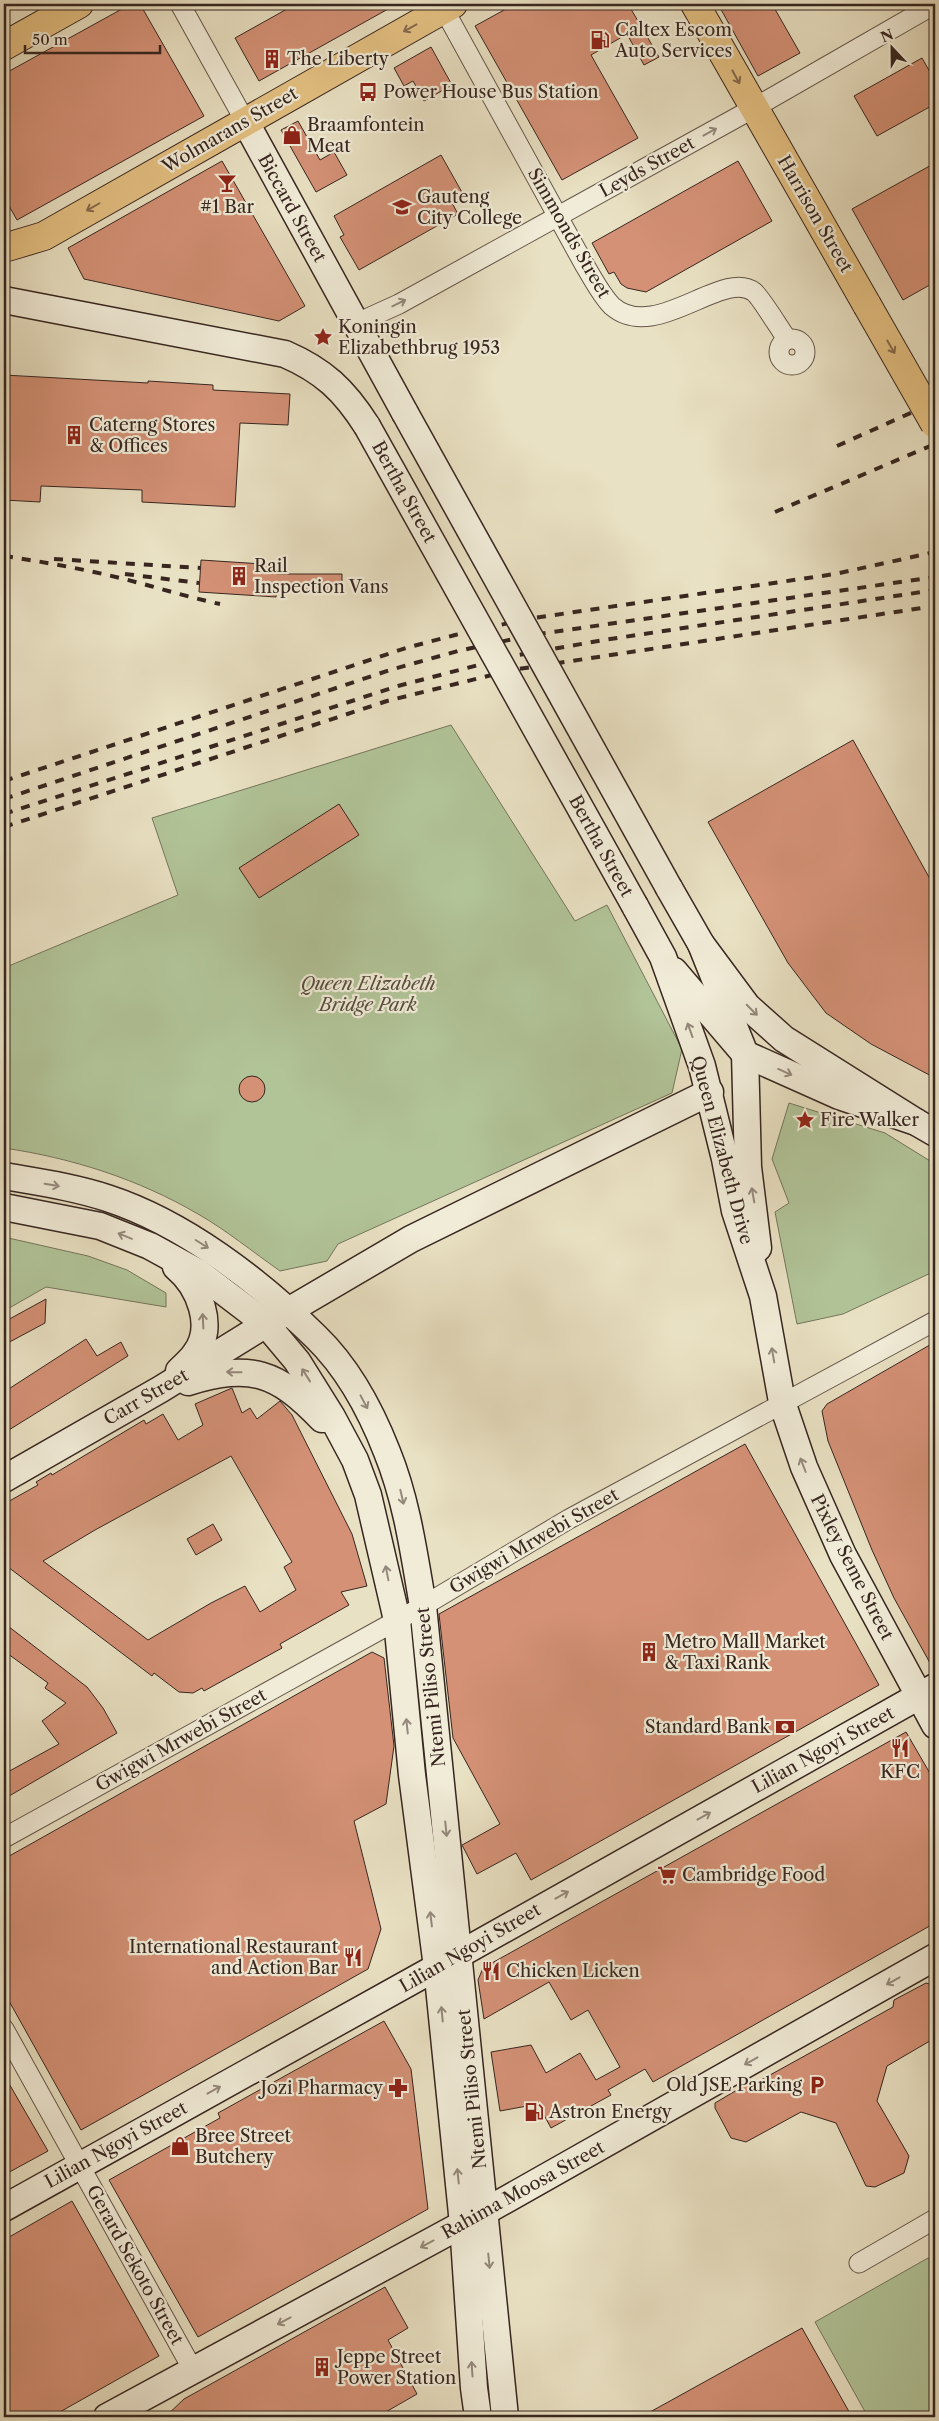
<svg xmlns="http://www.w3.org/2000/svg" width="939" height="2421" font-family="'Libre Caslon Text',serif">
<style>
.green{fill:#b1c498;stroke:#74755c}
.building{fill:#d49176;stroke:#372620;fill-rule:evenodd}
.lines{fill:none;stroke-linecap:round;stroke-linejoin:round}
.street-casing{stroke:#645549;stroke-width:21}
.secondary-casing{stroke:#372620;stroke-width:29}
.primary-casing{stroke:#372620;stroke-width:30}
.street{stroke:#f1ecd8;stroke-width:19}
.secondary{stroke:#f1ecd8;stroke-width:26}
.primary{stroke:#e4c082;stroke-width:28}
.rail{stroke:#372620;stroke-width:4;stroke-dasharray:9 9;stroke-linecap:butt}
.secondary-bridge-casing{stroke:#372620;stroke-width:29;stroke-linecap:butt}
.primary-bridge-casing{stroke:#372620;stroke-width:30;stroke-linecap:butt}
.secondary-bridge{stroke:#f1ecd8;stroke-width:26}
.primary-bridge{stroke:#e4c082;stroke-width:28}
.oneway{stroke:#856b4c}
.oneway2{stroke:#94897c}
.labels{text-anchor:middle;dominant-baseline:central;stroke-width:4.5;stroke-linejoin:round;paint-order:stroke}
.poi-label{font-size:18px;fill:#372620;stroke:#f1ecd8;text-anchor:start}
.street-label{font-size:18px;fill:#372620;stroke:#f1ecd8}
.park-label{font-size:18px;font-style:italic;fill:#564e3e;stroke:#f1ecd8}
</style>
<rect width="100%" height="100%" fill="#e9e1c3"/>
<filter id="stains"><feTurbulence type="fractalNoise" baseFrequency=".004" numOctaves="4"/><feColorMatrix values="0 0 0 0 .2 0 0 0 0 .09 0 0 0 0 .02 0 0 0 .5 -.17"/></filter>
<radialGradient id="worn" r=".72"><stop offset=".6" stop-color="#630" stop-opacity="0"/><stop offset="1" stop-color="#630" stop-opacity=".3"/></radialGradient>
<!-- green -->
<g class="green">
<path d="M451,725L575,921L607,905L682,1049L672,1093L338,1244L327,1261L280,1271C253,1252 226,1230 198,1214C138,1179 72,1158 4,1148V968L178,895L152,818Z"/>
<path d="M789,1103L885,1133L935,1164V1271L843,1314L797,1324L775,1212L789,1203L772,1159Z"/>
<path d="M4,1237L88,1256L127,1270L166,1293V1307L46,1287L4,1311Z"/>
<path d="M928,2258L935,2262V2417H868L815,2322Z"/>
</g>
<!-- building -->
<g class="building">
<path d="M131,4H140L204,116L17,220L4,197V74Z"/>
<path d="M296,4H397L259,81L235,38Z"/>
<path d="M515,4H562L565,10L576,4H628L659,57L644,65L627,34L591,55L638,138L562,180L475,26Z"/>
<path d="M718,4H772L800,53L758,76Z"/>
<path d="M431,47L452,85L424,101L413,81L404,86L394,68Z"/>
<path d="M922,58L935,81V104L877,136L854,96Z"/>
<path d="M298,121L320,160L334,152L347,175L316,192L281,130Z"/>
<path d="M441,155L463,194L451,201L458,214L359,270L340,237L344,235L334,216Z"/>
<path d="M222,161L305,306L279,321L84,279L68,248Z"/>
<path d="M738,161L772,221L646,292L627,288L621,284L614,272L609,274L592,243Z"/>
<path d="M935,163V282L903,300L852,209Z"/>
<path d="M4,375L148,383V381L213,385V390L290,394L288,425L240,423L235,507L142,502V490L41,486L40,502L4,500Z"/>
<path d="M201,560L278,565L277,574H342V590H276V597L199,592Z"/>
<path d="M853,740L935,888V1078L871,1044L826,1013L788,963L708,822Z"/>
<path d="M339,804L359,835L259,898L239,868Z"/>
<circle cx="252" cy="1089" r="13"/>
<path d="M46,1299L45,1323L4,1345V1322Z"/>
<path d="M86,1339L97,1356L121,1342L128,1356L4,1433V1392Z"/>
<path d="M935,1342V1672L894,1598L872,1550L828,1441L822,1411L827,1404Z"/>
<path d="M232,1388L242,1413L250,1408L257,1419L280,1401L292,1415L352,1534L367,1586L341,1592L349,1605L280,1644L282,1648L204,1691L202,1688L193,1693L179,1692L154,1673L152,1676L4,1564V1504L38,1485L36,1482L51,1473L52,1475L144,1420L146,1424L163,1414L178,1440L203,1425L195,1404ZM231,1456L292,1562L284,1567L296,1590L260,1612L245,1586L211,1603L148,1640L43,1561L95,1530Z"/>
<path d="M745,1444L879,1685L531,1880L516,1853L477,1874L462,1845L500,1824L453,1738L439,1614Z"/>
<path d="M213,1524L222,1540L196,1555L187,1539Z"/>
<path d="M4,1623L87,1687L103,1708L117,1733L4,1799V1774L59,1744L42,1721L66,1703L45,1688L48,1683L4,1651Z"/>
<path d="M372,1652L384,1658L394,1746L386,1804L354,1821L381,1929L368,1969L81,2130L4,1992V1859Z"/>
<path d="M906,1732L935,1782V1923L653,2082L645,2069L608,2090L611,2095L551,2128L538,2104L500,2111L491,2052L531,2045L546,2073L580,2053L596,2080L620,2067L588,2010L571,2020L549,1982L484,2019L478,1980L483,1968Z"/>
<path d="M926,1983L933,1985L935,1989V2038L887,2066L877,2101L909,2156L904,2173L875,2187L866,2186L836,2123L801,2112L746,2142L731,2138L715,2108V2103L747,2084L752,2085L893,2007L894,2000Z"/>
<path d="M384,2021L411,2069L428,2209L198,2337L109,2180L220,2118L218,2113Z"/>
<path d="M4,2075L48,2151L4,2175Z"/>
<path d="M72,2201L159,2356L51,2417H4V2240Z"/>
<path d="M385,2287L408,2328L388,2340L417,2394L377,2417H165L184,2399Z"/>
<path d="M802,2328L852,2417H641Z"/>
</g>
<g class="lines">
<!-- street casing -->
<g class="street-casing">
<g id="street">
<path d="M180,4L245,121"/>
<path d="M441,4L584,264C592,277 601,295 612,306C655,344 723,268 754,292C760,296 781,331 787,339"/>
<path d="M355,324L399,304L754,108L935,4"/>
<circle cx="792" cy="352" r="13"/>
<path d="M4,1838L423,1606L569,1519L935,1321"/>
<path d="M4,2029L193,2370"/>
<path d="M859,2263L935,2219"/>
</g>
</g>
<!-- secondary casing -->
<g class="secondary-casing">
<g id="secondary">
<path d="M245,121L405,413"/>
<path d="M4,300L285,354C324,371 344,390 367,426"/>
<path d="M669,888L701,944L747,1006L784,1039L916,1122"/>
<path d="M635,906L663,957L702,1066L725,1159L735,1211L763,1296L782,1402L804,1467L843,1555L935,1725"/>
<path d="M701,944L745,1054L748,1167L758,1248"/>
<path d="M674,971L745,1054L839,1096L916,1122L935,1133"/>
<path d="M4,1176C38,1182 74,1187 107,1198C184,1223 259,1281 316,1337C348,1368 371,1411 387,1452C407,1501 414,1554 423,1606L505,2417"/>
<path d="M4,1207L100,1226L150,1246L199,1273L266,1324L297,1361L332,1417L355,1460L368,1495L397,1620L412,1775L437,1967L463,2224L474,2388L478,2417"/>
<path d="M176,1267C199,1286 216,1327 195,1354C191,1360 184,1366 179,1371"/>
<path d="M188,1382C251,1363 277,1372 322,1419"/>
<path d="M4,1479L161,1389L266,1324L411,1239L710,1092"/>
<path d="M4,2208L437,1967L935,1687"/>
<path d="M107,2417L463,2224L935,1957"/>
</g>
</g>
<!-- primary casing -->
<g class="primary-casing">
<g id="primary">
<path d="M695,4L867,305"/>
<path d="M4,46L79,4"/>
<path d="M4,248L44,236L453,4"/>
</g>
</g>
<!-- street -->
<use href="#street" class="street"/>
<!-- secondary -->
<use href="#secondary" class="secondary"/>
<!-- primary -->
<use href="#primary" class="primary"/>
<!-- rail -->
<g class="rail">
<path d="M837,446L935,402"/>
<path d="M775,512L935,444"/>
<path d="M4,556C44,562 84,569 124,579C156,587 187,597 220,604"/>
<path d="M54,559L200,568"/>
<path d="M125,574L199,583"/>
<path d="M4,781L406,648L455,635L527,619L835,574L935,552"/>
<path d="M4,799L390,670L458,651L532,635L935,577"/>
<path d="M4,814L398,686L513,656L604,640L935,590"/>
<path d="M4,827L387,701L512,670L935,606"/>
</g>
<!-- secondary-bridge casing -->
<g class="secondary-bridge-casing">
<g id="secondary-bridge">
<path d="M405,413L669,888"/>
<path d="M367,426L635,906"/>
</g>
</g>
<!-- primary-bridge casing -->
<g class="primary-bridge-casing">
<path id="primary-bridge" d="M867,305L935,424"/>
</g>
<!-- secondary-bridge -->
<use href="#secondary-bridge" class="secondary-bridge"/>
<!-- primary-bridge -->
<use href="#primary-bridge" class="primary-bridge"/>
</g>
<!-- one-way arrows -->
<defs><path id="oneway-shaft" d="M-6 0H5M1.5-3L5.5 0L1.5 3" fill="none" stroke-width="1.6" stroke-linecap="round" stroke-linejoin="round" transform="scale(1.25)"/></defs>
<g class="oneway">
<use href="#oneway-shaft" transform="translate(410 28) rotate(151)"/>
<use href="#oneway-shaft" transform="translate(736 77) rotate(61)"/>
<use href="#oneway-shaft" transform="translate(93 207) rotate(150)"/>
<use href="#oneway-shaft" transform="translate(891 347) rotate(60)"/>
</g>
<g class="oneway2">
<use href="#oneway-shaft" transform="translate(710 132) rotate(-29)"/>
<use href="#oneway-shaft" transform="translate(399 303) rotate(-26)"/>
<use href="#oneway-shaft" transform="translate(752 1010) rotate(45)"/>
<use href="#oneway-shaft" transform="translate(690 1030) rotate(-110)"/>
<use href="#oneway-shaft" transform="translate(785 1072) rotate(24)"/>
<use href="#oneway-shaft" transform="translate(52 1185) rotate(10)"/>
<use href="#oneway-shaft" transform="translate(753 1195) rotate(-100)"/>
<use href="#oneway-shaft" transform="translate(125 1236) rotate(-158)"/>
<use href="#oneway-shaft" transform="translate(202 1244) rotate(32)"/>
<use href="#oneway-shaft" transform="translate(203 1321) rotate(-93)"/>
<use href="#oneway-shaft" transform="translate(773 1355) rotate(-100)"/>
<use href="#oneway-shaft" transform="translate(234 1372) rotate(-179)"/>
<use href="#oneway-shaft" transform="translate(306 1375) rotate(-122)"/>
<use href="#oneway-shaft" transform="translate(364 1402) rotate(62)"/>
<use href="#oneway-shaft" transform="translate(803 1465) rotate(-111)"/>
<use href="#oneway-shaft" transform="translate(402 1497) rotate(77)"/>
<use href="#oneway-shaft" transform="translate(387 1573) rotate(-101)"/>
<use href="#oneway-shaft" transform="translate(407 1726) rotate(-96)"/>
<use href="#oneway-shaft" transform="translate(704 1816) rotate(-29)"/>
<use href="#oneway-shaft" transform="translate(446 1829) rotate(84)"/>
<use href="#oneway-shaft" transform="translate(562 1895) rotate(-29)"/>
<use href="#oneway-shaft" transform="translate(431 1919) rotate(-97)"/>
<use href="#oneway-shaft" transform="translate(893 1981) rotate(151)"/>
<use href="#oneway-shaft" transform="translate(442 2014) rotate(-96)"/>
<use href="#oneway-shaft" transform="translate(751 2061) rotate(151)"/>
<use href="#oneway-shaft" transform="translate(214 2090) rotate(-29)"/>
<use href="#oneway-shaft" transform="translate(458 2176) rotate(-96)"/>
<use href="#oneway-shaft" transform="translate(427 2244) rotate(152)"/>
<use href="#oneway-shaft" transform="translate(489 2261) rotate(84)"/>
<use href="#oneway-shaft" transform="translate(284 2321) rotate(152)"/>
<use href="#oneway-shaft" transform="translate(472 2369) rotate(-94)"/>
</g>
<!-- icons -->
<defs>
<g id="fuel-bare" transform="scale(1.5)"><path d="M-5.5-6h7V0h2V4h1.3V-2.5L3-4.5l.8-.8L6-3V5H2.5V1h-1V6h-7ZM-4.2-4.7v3.2H.2V-4.7Z" fill="#8f2418" stroke="#f1ecd8" stroke-width="2.5" paint-order="stroke"/></g>
<g id="building-bare" transform="scale(1.5)"><path d="M-4-6H4V6H1V3H-1V6H-4ZM-2.5-4.3h1.7v1.8h-1.7ZM.8-4.3h1.7v1.8H.8ZM-2.5-1h1.7V.8h-1.7ZM.8-1h1.7V.8H.8Z" fill="#8f2418" stroke="#f1ecd8" stroke-width="2.5" paint-order="stroke"/></g>
<g id="bus-bare" transform="scale(1.5)"><path d="M-5-6H5V4H4V6H2V4H-2V6H-4V4H-5ZM-3.5-4V0h7V-4ZM-3.5 1.2v1.5H-2V1.2ZM2 1.2v1.5H3.5V1.2Z" fill="#8f2418" stroke="#f1ecd8" stroke-width="2.5" paint-order="stroke"/></g>
<g id="shop-bare" transform="scale(1.5)"><path d="M-5-2.5h2.3a2.7 3.5 0 0 1 5.4 0H5L5.5 6h-11ZM-1.5-2.5h3a1.5 2.3 0 0 0-3 0Z" fill="#8f2418" stroke="#f1ecd8" stroke-width="2.5" paint-order="stroke"/></g>
<g id="bar-bare" transform="scale(1.5)"><path d="M-6-5H6L.8 .8V4.5H3.5V6h-7V4.5H-.8V.8Z" fill="#8f2418" stroke="#f1ecd8" stroke-width="2.5" paint-order="stroke"/></g>
<g id="university-bare" transform="scale(1.5)"><path d="M0-5L7-2L0 1L-7-2ZM-4 1L0 2.5L4 1V4Q0 6-4 4Z" fill="#8f2418" stroke="#f1ecd8" stroke-width="2.5" paint-order="stroke"/></g>
<g id="sight-bare" transform="scale(1.5)"><path d="M0-6L1.8-2.2L6-1.7L2.9 1.2L3.7 5.4L0 3.3L-3.7 5.4L-2.9 1.2L-6-1.7L-1.8-2.2Z" fill="#8f2418" stroke="#f1ecd8" stroke-width="2.5" paint-order="stroke"/></g>
<g id="bank-bare" transform="scale(1.5)"><path d="M-6-4H6V4H-6ZM0-2.3a2.3 2.3 0 1 0 0 4.6a2.3 2.3 0 1 0 0-4.6Z" fill="#8f2418" stroke="#f1ecd8" stroke-width="2.5" paint-order="stroke"/></g>
<g id="restaurant-bare" transform="scale(1.5)"><path d="M-5-6h1v4h1v-4h1v4h1v-4h1v5L-1.5 .5V6h-2V.5L-5-1ZM5-6V6H3V1.5H1.5Q1.5-4 5-6Z" fill="#8f2418" stroke="#f1ecd8" stroke-width="2.5" paint-order="stroke"/></g>
<g id="supermarket-bare" transform="scale(1.5)"><path d="M-6-5.5h2.5l.6 2H6L4.5 2H-2.5L-4.4-4H-6ZM-1.5 3.2a1.3 1.3 0 1 0 .1 0ZM3 3.2a1.3 1.3 0 1 0 .1 0Z" fill="#8f2418" stroke="#f1ecd8" stroke-width="2.5" paint-order="stroke"/></g>
<g id="parking-bare" transform="scale(1.5)"><path d="M-3.5-5.5H1a3.5 3.5 0 0 1 0 7H-1V5.5H-3.5ZM-1-3.4V-.6H.8a1.4 1.4 0 0 0 0-2.8Z" fill="#8f2418" stroke="#f1ecd8" stroke-width="2.5" paint-order="stroke"/></g>
<g id="pharmacy-bare" transform="scale(1.5)"><path d="M-2-6h4v4h4v4h-4v4h-4v-4h-4v-4h4Z" fill="#8f2418" stroke="#f1ecd8" stroke-width="2.5" paint-order="stroke"/></g>
</defs>
<g fill-rule="evenodd">
<use href="#fuel-bare" x="600" y="40"/>
<use href="#building-bare" x="272" y="59"/>
<use href="#bus-bare" x="368" y="92"/>
<use href="#shop-bare" x="292" y="135"/>
<use href="#bar-bare" x="227" y="183"/>
<use href="#university-bare" x="402" y="207"/>
<use href="#sight-bare" x="323" y="337"/>
<use href="#building-bare" x="74" y="435"/>
<use href="#building-bare" x="239" y="576"/>
<use href="#sight-bare" x="805" y="1120"/>
<use href="#building-bare" x="649" y="1652"/>
<use href="#bank-bare" x="785" y="1727"/>
<use href="#restaurant-bare" x="900" y="1748"/>
<use href="#supermarket-bare" x="667" y="1875"/>
<use href="#restaurant-bare" x="353" y="1957"/>
<use href="#restaurant-bare" x="491" y="1971"/>
<use href="#parking-bare" x="817" y="2085"/>
<use href="#pharmacy-bare" x="398" y="2088"/>
<use href="#fuel-bare" x="534" y="2112"/>
<use href="#shop-bare" x="180" y="2146"/>
<use href="#building-bare" x="322" y="2367"/>
</g>
<g class="labels">
<!-- poi labels -->
<g class="poi-label">
<text x="615" y="30">Caltex Escom<tspan x="615" dy="21">Auto Services</tspan></text>
<text x="287" y="59">The Liberty</text>
<text x="383" y="92">Power House Bus Station</text>
<text x="307" y="125">Braamfontein<tspan x="307" dy="21">Meat</tspan></text>
<text x="417" y="197">Gauteng<tspan x="417" dy="21">City College</tspan></text>
<text x="227" y="207" text-anchor="middle">#1 Bar</text>
<text x="338" y="327">Koningin<tspan x="338" dy="21">Elizabethbrug 1953</tspan></text>
<text x="89" y="425">Caterng Stores<tspan x="89" dy="21">&amp; Offices</tspan></text>
<text x="254" y="566">Rail<tspan x="254" dy="21">Inspection Vans</tspan></text>
<text x="820" y="1120">Fire Walker</text>
<text x="664" y="1642">Metro Mall Market<tspan x="664" dy="21">&amp; Taxi Rank</tspan></text>
<text x="770" y="1727" text-anchor="end">Standard Bank</text>
<text x="900" y="1772" text-anchor="middle">KFC</text>
<text x="682" y="1875">Cambridge Food</text>
<text x="338" y="1947" text-anchor="end">International Restaurant<tspan x="338" dy="21">and Action Bar</tspan></text>
<text x="506" y="1971">Chicken Licken</text>
<text x="802" y="2085" text-anchor="end">Old JSE Parking</text>
<text x="383" y="2088" text-anchor="end">Jozi Pharmacy</text>
<text x="549" y="2112">Astron Energy</text>
<text x="195" y="2136">Bree Street<tspan x="195" dy="21">Butchery</tspan></text>
<text x="337" y="2357">Jeppe Street<tspan x="337" dy="21">Power Station</tspan></text>
</g>
<!-- street labels -->
<g class="street-label">
<text transform="translate(230 130) rotate(-30)">Wolmarans Street</text>
<text transform="translate(647 167) rotate(-29)">Leyds Street</text>
<text transform="translate(292 208) rotate(61)">Biccard Street</text>
<text transform="translate(815 214) rotate(60)">Harrison Street</text>
<text transform="translate(569 233) rotate(60)">Simmonds Street</text>
<text transform="translate(404 492) rotate(61)">Bertha Street</text>
<text transform="translate(601 846) rotate(61)">Bertha Street</text>
<text transform="translate(722 1150) rotate(75)">Queen Elizabeth Drive</text>
<text transform="translate(146 1397) rotate(-30)">Carr Street</text>
<text transform="translate(534 1541) rotate(-30)">Gwigwi Mrwebi Street</text>
<text transform="translate(852 1567) rotate(63)">Pixley Seme Street</text>
<text transform="translate(431 1687) rotate(-96)">Ntemi Piliso Street</text>
<text transform="translate(181 1740) rotate(-29)">Gwigwi Mrwebi Street</text>
<text transform="translate(823 1750) rotate(-29)">Lilian Ngoyi Street</text>
<text transform="translate(470 1948) rotate(-30)">Lilian Ngoyi Street</text>
<text transform="translate(472 2089) rotate(-96)">Ntemi Piliso Street</text>
<text transform="translate(116 2145) rotate(-29)">Lilian Ngoyi Street</text>
<text transform="translate(523 2190) rotate(-29)">Rahima Moosa Street</text>
<text transform="translate(135 2265) rotate(61)">Gerard Sekoto Street</text>
</g>
<!-- park labels -->
<g class="park-label">
<text x="368" y="984">Queen Elizabeth<tspan x="368" dy="21">Bridge Park</tspan></text>
</g>
</g>
<!-- margin -->
<rect width="939" height="2421" fill="none" stroke="#e9e1c3" stroke-width="20"/>
<rect x="5" y="5" width="929" height="2411" fill="none" stroke="#372620" stroke-width="2.5"/>
<rect x="10" y="10" width="919" height="2401" fill="none" stroke="#372620"/>
<!-- north arrow -->
<g transform="translate(892 48) rotate(338)" stroke="#f1ecd8" stroke-width="4" paint-order="stroke">
<path d="M0-4L9 19L0 12L-9 19Z" fill="#372620"/>
<text y="-8" font-size="14" font-weight="bold" text-anchor="middle" fill="#372620">N</text>
</g>
<!-- scale -->
<path d="M25 45v8h135v-8" fill="none" stroke="#372620" stroke-width="2.5"/>
<text x="32" y="45" font-size="15" fill="#372620" stroke="#f1ecd8" stroke-width="4" paint-order="stroke">50 m</text>
<rect width="100%" height="100%" filter="url(#stains)"/>
<rect width="100%" height="100%" fill="url(#worn)"/>
</svg>
